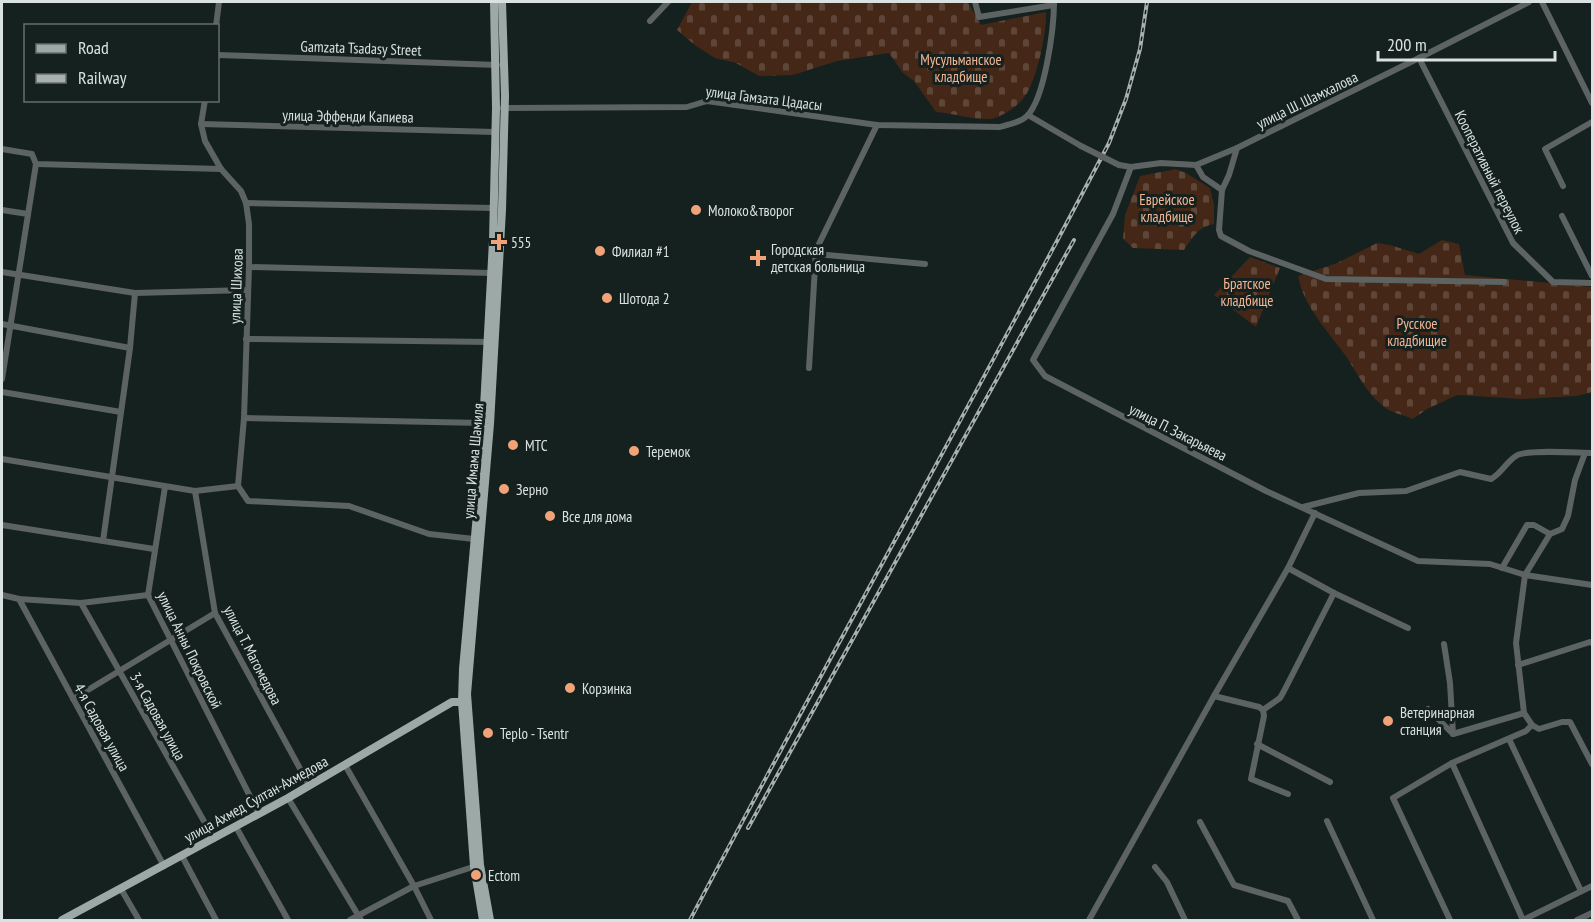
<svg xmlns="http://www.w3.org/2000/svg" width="1594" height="922" font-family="'PT Sans Narrow',sans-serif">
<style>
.cemetery{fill:url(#cemetery-stones)}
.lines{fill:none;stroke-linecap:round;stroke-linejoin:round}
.minor{stroke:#5c6362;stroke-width:6}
.major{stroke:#9ca9a7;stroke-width:8}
.rail-casing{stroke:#a8b1b0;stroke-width:4}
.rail{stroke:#14211f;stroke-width:1.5;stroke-dasharray:4.5;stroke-linecap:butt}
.minor-bridge{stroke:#5c6362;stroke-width:6}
.poi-dot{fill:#f0a279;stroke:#14211f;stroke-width:2}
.labels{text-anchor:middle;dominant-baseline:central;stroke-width:6;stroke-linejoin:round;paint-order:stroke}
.street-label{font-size:15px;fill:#dae2e1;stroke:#14211f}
.park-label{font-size:15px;fill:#f5b492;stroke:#14211f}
.poi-label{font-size:15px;fill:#dae2e1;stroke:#14211f;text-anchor:start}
</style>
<defs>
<pattern id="cemetery-stones" width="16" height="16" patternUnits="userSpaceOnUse" patternTransform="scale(1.5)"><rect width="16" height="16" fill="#442716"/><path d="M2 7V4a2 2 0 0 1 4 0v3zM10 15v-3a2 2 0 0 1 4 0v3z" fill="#5e4638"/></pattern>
</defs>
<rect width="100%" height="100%" fill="#14211f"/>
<!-- cemetery -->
<g class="cemetery">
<path d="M692,2H968L981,25L1046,12C1047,32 1036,86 1022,100C1016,107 1004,115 995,118C979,122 953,113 936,112L914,81L903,73L889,53L837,61L793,75L759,76L736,63L715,58L696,46L677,30Z"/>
<path d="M1176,169L1186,173L1210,188L1214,205V224C1198,227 1193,237 1184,250L1133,248L1123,239L1125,215L1140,176Z"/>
<path d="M1442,240L1459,244L1465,275L1592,287V392L1577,396L1522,399L1457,395L1427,409L1413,419C1404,415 1391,413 1383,406C1366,393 1357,372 1345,355C1327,330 1304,307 1298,276L1337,263L1377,243L1390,245L1419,254Z"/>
<path d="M1250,257L1280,268L1256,327L1214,295Z"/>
</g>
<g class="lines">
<!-- minor -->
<g class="minor">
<path d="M975,2L979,17L1054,5"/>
<path d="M1542,2L1592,103"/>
<path d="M650,21L668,2"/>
<path d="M216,26L219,2"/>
<path d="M218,55L497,65"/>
<path d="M1419,58L1513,243L1553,282L1592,283"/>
<path d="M205,100L201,124L205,141L221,169L241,191L246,203L249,224V267L244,418L238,486"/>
<path d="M503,108L687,107L707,101L877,125L1000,127C1009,124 1020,123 1027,116C1045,98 1054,28 1054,2"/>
<path d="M1028,115L1081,146"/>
<path d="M201,124L495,132"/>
<path d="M1237,148L1229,175L1222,190L1219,230L1221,236L1249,251L1326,279L1504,282"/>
<path d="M2,149L32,154L36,164L221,169"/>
<path d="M1119,165L1131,167L1161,163L1196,165L1237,148L1419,58L1529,2"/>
<path d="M1196,165L1203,177L1222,190"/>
<path d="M1131,167L1113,214L1033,360L1045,376L1266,491L1418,561L1490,564L1525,575L1550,534L1562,529L1568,516L1575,480L1585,453"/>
<path d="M1563,186L1545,149L1592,122"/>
<path d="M246,203L494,208"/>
<path d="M2,210L28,214"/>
<path d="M1562,216L1592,276"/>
<path d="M816,254L925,264"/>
<path d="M249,267L491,273"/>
<path d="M2,272L135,293L248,290"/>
<path d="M2,324L130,348"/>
<path d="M246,339L491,342"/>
<path d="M809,368L816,250L877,125"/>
<path d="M2,379L36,164"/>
<path d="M2,392L121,412"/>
<path d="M244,418L482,423"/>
<path d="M2,459L195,491L238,486"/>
<path d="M238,486L248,501L349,506L429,534L474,539"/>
<path d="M165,487L148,595L259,814"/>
<path d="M195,491L215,613L309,785"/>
<path d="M1303,507L1359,493L1406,491L1460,472L1491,479C1502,473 1506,462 1516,456C1525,449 1578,453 1592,453"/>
<path d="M2,525L154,549"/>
<path d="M103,541L130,348L135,293"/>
<path d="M1288,568L1334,593L1408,628"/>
<path d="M1502,568L1527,525H1534L1550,534"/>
<path d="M2,595L19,599L81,603L148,595"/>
<path d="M19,599L164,866"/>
<path d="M81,603L214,839"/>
<path d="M1444,644L1450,683L1453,734"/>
<path d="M1518,665L1590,642L1592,643"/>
<path d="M1214,696L1259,707L1263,710L1264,716L1251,779L1288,794"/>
<path d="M73,699L215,613"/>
<path d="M1428,709L1453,734L1524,713L1516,643L1525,575L1592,585"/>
<path d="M1263,710L1280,698L1284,691L1334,593"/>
<path d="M1524,713L1532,725L1539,729L1562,722H1570L1592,764"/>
<path d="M1509,739L1581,891"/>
<path d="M1257,744L1330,782"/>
<path d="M1452,763L1523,920"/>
<path d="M345,765L414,886L431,920"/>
<path d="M288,798L361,920"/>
<path d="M1327,821L1373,920"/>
<path d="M1200,822L1234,885L1288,901L1298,920"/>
<path d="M236,827L288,920"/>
<path d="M182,856L216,920"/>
<path d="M1155,867L1167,882L1185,920"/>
<path d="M121,889L139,920"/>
<path d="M350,920L414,886L476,866"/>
<path d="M1089,920L1214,696L1288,568L1315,513"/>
<path d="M1450,920L1393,798L1452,763L1526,731L1532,725"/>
<path d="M1523,920L1592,886"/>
<path d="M1577,920L1592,913"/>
</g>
<!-- major -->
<g class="major">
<path d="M62,920L288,798L452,702H462"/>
<path d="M483,920L474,866L462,702L463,669L480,481L493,241L496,108L494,2"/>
<path d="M490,920L480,865L467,694L490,424L502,210L505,96L502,2"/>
</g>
<!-- rail casing -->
<g class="rail-casing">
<g id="rail">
<path d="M748,828L1074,240"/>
<path d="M690,920C827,660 972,404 1109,143L1126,99L1140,49L1147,2"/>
</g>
</g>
<!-- rail -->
<use href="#rail" class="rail"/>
<!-- minor-bridge -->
<path class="minor-bridge" d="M1081,146L1119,165"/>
</g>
<!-- markers -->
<g class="poi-dot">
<circle cx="696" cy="210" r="6"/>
<path d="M496 233h6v6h6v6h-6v6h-6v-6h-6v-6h6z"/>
<circle cx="600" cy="251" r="6"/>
<path d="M755 249h6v6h6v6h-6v6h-6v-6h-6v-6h6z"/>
<circle cx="607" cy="298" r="6"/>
<circle cx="513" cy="445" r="6"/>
<circle cx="634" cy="451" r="6"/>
<circle cx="504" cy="489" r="6"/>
<circle cx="550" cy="516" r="6"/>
<circle cx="570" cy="688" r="6"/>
<circle cx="1388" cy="721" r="6"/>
<circle cx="488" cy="733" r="6"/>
<circle cx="476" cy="875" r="6"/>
</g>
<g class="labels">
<!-- street labels -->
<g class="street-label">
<text transform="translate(361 48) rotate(2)">Gamzata Tsadasy Street</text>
<text transform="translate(764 98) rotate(7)">улица Гамзата Цадасы</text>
<text transform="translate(1307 100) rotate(-26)">улица Ш. Шамхалова</text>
<text transform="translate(348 116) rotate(1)">улица Эффенди Капиева</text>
<text transform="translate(1490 172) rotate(63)">Кооперативный переулок</text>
<text transform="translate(236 286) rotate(-88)">улица Шихова</text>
<text transform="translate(1178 432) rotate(27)">улица П. Закарьяева</text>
<text transform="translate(473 461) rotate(-85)">улица Имама Шамиля</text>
<text transform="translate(190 650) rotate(64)">улица Анны Покровской</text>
<text transform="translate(253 655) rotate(63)">улица Т. Магомедова</text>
<text transform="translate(158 716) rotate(61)">3-я Садовая улица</text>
<text transform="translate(102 727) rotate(61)">4-я Садовая улица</text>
<text transform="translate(256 799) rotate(-29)">улица Ахмед Султан-Ахмедова</text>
</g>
<!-- park labels -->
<g class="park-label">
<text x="961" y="59">Мусульманское<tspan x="961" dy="17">кладбище</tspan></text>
<text x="1167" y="199">Еврейское<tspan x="1167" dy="17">кладбище</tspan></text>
<text x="1247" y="283">Братское<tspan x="1247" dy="17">кладбище</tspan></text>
<text x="1417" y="323">Русское<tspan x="1417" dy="17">кладбищие</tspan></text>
</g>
<!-- poi labels -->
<g class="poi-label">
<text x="708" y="210">Молоко&amp;творог</text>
<text x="511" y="242">555</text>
<text x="771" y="249">Городская<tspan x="771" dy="17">детская больница</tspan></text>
<text x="612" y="251">Филиал #1</text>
<text x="619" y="298">Шотода 2</text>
<text x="525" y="445">МТС</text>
<text x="646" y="451">Теремок</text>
<text x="516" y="489">Зерно</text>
<text x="562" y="516">Все для дома</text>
<text x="582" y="688">Корзинка</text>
<text x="1400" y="712">Ветеринарная<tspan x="1400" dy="17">станция</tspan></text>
<text x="500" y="733">Teplo - Tsentr</text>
<text x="488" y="875">Ectom</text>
</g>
</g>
<!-- border -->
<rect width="1594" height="922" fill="none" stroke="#dae2e1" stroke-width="6"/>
<!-- legend -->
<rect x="24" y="24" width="195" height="78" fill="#14211f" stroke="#636e6d" stroke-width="1.5"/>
<rect x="36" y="44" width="30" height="9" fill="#9ca9a7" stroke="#636e6d" stroke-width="1.5"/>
<text x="78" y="54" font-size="18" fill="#dae2e1">Road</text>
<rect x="36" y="74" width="30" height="9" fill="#a8b1b0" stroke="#636e6d" stroke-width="1.5"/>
<text x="78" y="84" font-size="18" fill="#dae2e1">Railway</text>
<!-- scale -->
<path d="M1378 51v9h177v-9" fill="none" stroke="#dae2e1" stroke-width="3"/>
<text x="1387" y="51" font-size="18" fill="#dae2e1" stroke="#14211f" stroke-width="4.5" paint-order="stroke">200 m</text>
</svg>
